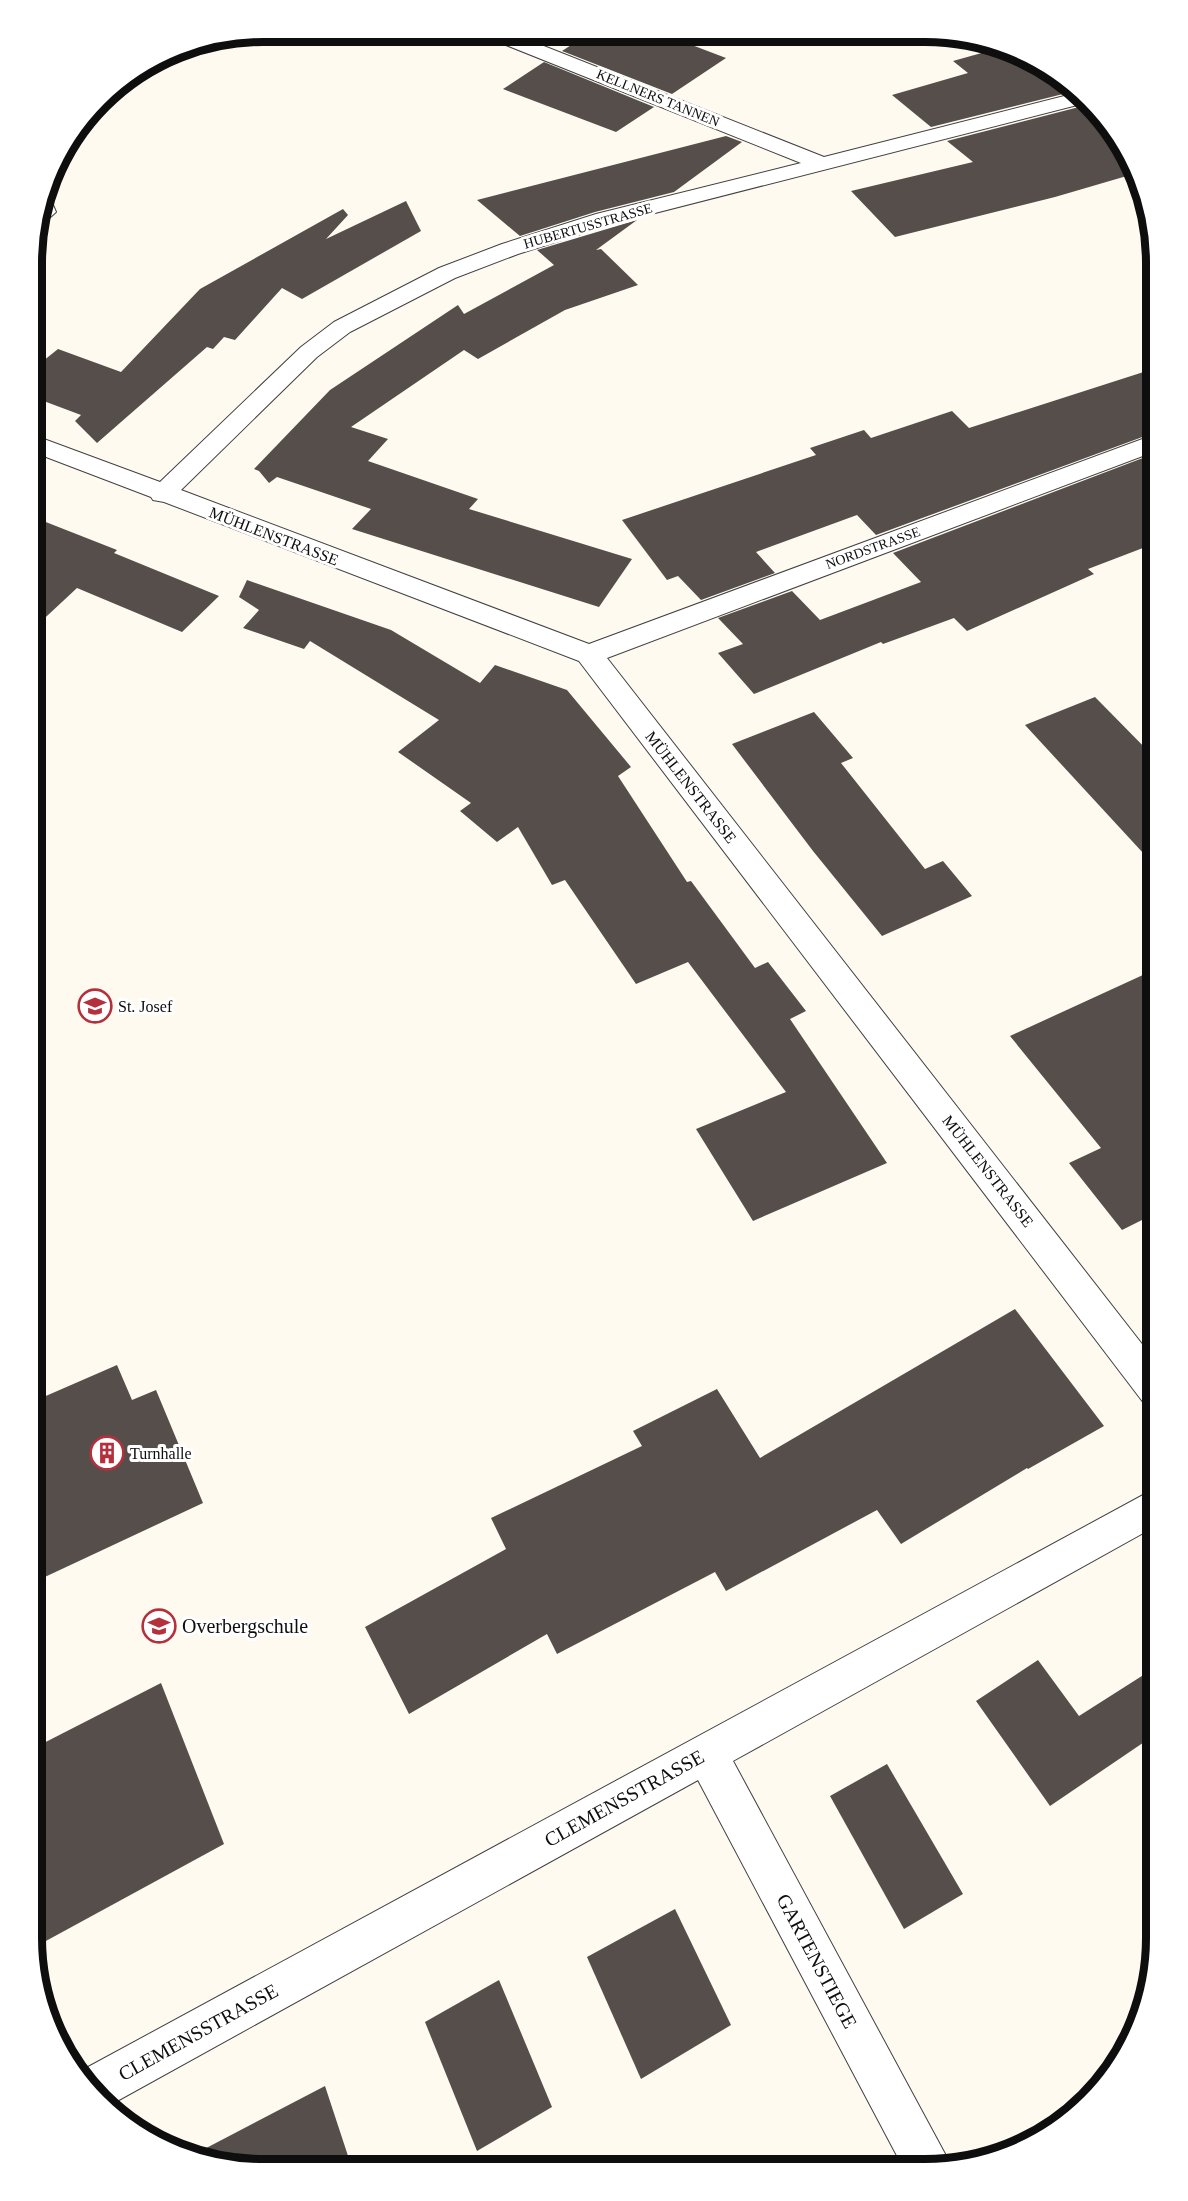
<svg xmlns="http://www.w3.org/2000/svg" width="1188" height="2201" font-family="'Times New Roman',serif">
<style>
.building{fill:#554e4b}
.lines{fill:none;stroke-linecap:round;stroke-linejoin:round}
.lane-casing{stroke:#414141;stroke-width:2}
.street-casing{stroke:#414141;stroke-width:2}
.lane{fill:#fff;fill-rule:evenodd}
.street{fill:#fff;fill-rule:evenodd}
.labels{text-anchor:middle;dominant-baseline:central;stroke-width:6;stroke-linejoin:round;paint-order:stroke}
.far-street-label{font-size:14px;fill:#0e0e0e;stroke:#fff}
.street-label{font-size:16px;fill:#0e0e0e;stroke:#fff}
.poi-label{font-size:16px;fill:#0e0e0e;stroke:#fff;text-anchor:start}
.near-poi-label{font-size:20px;fill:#0e0e0e;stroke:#fff;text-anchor:start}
.near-street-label{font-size:20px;fill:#0e0e0e;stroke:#fff}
.rim{fill:none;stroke:#0e0e0e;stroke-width:8}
</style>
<rect width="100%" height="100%" fill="#fefaef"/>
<!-- building -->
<g class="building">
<path d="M588,34H663L726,58L672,94L562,51Z"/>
<path d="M1003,47L1063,94L931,127L892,95L968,73L953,61Z"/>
<path d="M544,62L654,107L616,132L503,89Z"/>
<path d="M1079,107L1103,126L1109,124L1117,134L1137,173L1055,197L895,237L851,191L973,162L947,141Z"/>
<path d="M726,136L742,142L674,192L595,212L520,236L477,200Z"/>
<path d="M406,201L421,231L302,299L282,288L235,340L224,337L213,349L207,347L97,443L75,421L81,415L33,397V369L58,349L121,372L200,289L343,209L348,215L326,239Z"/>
<path d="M637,220L596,250L601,249L638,285L565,310L478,359L464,350L351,427L388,439L368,461L478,499L469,509L632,559L599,607L352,529L371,509L277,477L269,483L259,471L254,469L330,390L458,305L464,314L554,265L537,250Z"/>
<path d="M1156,368V432L876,535L857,515L756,552L775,573L701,600L678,576L667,580L622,520L816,455L810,448L864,430L871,438L952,411L969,428Z"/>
<path d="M1156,453V543L1088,569L1094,574L967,631L954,618L883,644L881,642L754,694L718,653L743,644L718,618L792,591L820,620L921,582L893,553Z"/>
<path d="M33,517L117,550L114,553L219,596L182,632L77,588L33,629Z"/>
<path d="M247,580L391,630L480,683L495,665L567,690L631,767L618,776L687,882L691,881L755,968L768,962L806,1011L790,1019L887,1163L753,1221L696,1129L786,1092L688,962L636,984L565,880L552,885L518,827L497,842L460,811L471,803L398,752L439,720L310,641L304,649L243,628L259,610L239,597Z"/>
<path d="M1095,697L1156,759V867L1025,725Z"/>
<path d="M814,712L853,758L841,763L925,869L943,861L972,896L882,936L813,851L732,744Z"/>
<path d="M1156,969V1213L1122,1230L1069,1163L1101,1148L1010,1036Z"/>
<path d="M1015,1309L1104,1426L1028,1469L1027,1468L901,1544L877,1510L726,1591L715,1572L557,1654L547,1634L409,1714L365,1627L506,1549L491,1518L642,1446L633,1431L717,1389L760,1458Z"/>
<path d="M117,1365L132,1400L156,1390L203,1503L32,1583V1402Z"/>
<path d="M1038,1660L1079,1716L1156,1667V1734L1050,1806L976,1701Z"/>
<path d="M161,1683L224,1844L33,1948L32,1749Z"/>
<path d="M887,1764L963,1894L904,1929L830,1796Z"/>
<path d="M675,1909L731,2025L641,2079L587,1957Z"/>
<path d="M499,1980L552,2107L477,2151L425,2022Z"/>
<path d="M325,2086L352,2168L232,2167L191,2156Z"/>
</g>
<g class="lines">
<!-- lane casing -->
<g class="lane-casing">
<path id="lane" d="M45,196L50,198L56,212L45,222L36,224Z"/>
</g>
<!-- street casing -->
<g class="street-casing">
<g id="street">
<path d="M483,33H511L824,157L1080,92L1089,102L612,224L518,254L455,278L350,332L317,357L181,490L589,644L1156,434V451L607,658L1156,1362V1407L1143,1402L579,661L164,502L153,500L151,497L33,452V435L160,482L301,347L334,322L439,268L502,244L596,214L801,163L486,37Z"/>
<path d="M1156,1488V1526L733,1761L951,2165L925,2170L904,2169L698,1780L108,2106L77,2073Z"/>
</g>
</g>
<!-- lane -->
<use href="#lane" class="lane"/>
<!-- street -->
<use href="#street" class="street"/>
</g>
<!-- icons -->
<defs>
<g id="school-ring" transform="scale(1.725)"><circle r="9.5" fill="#fff" stroke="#b3303c" stroke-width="1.5"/><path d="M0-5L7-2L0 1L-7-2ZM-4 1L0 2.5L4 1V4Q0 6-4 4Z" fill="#b3303c"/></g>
<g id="building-ring" transform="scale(1.725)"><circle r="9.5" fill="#fff" stroke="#b3303c" stroke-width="1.5"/><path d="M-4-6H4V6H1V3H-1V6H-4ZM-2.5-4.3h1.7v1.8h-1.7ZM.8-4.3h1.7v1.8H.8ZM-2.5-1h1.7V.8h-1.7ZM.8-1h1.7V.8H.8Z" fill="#b3303c"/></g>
</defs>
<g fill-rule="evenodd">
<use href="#school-ring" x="95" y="1006"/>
<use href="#building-ring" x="107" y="1453"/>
<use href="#school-ring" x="159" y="1626"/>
</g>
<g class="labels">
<!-- far-street labels -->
<g class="far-street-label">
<text transform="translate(658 98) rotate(22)">KELLNERS TANNEN</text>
<text transform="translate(588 226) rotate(-16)">HUBERTUSSTRASSE</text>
<text transform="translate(873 548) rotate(-20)">NORDSTRASSE</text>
</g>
<!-- street labels -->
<g class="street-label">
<text transform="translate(274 536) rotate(21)">MÜHLENSTRASSE</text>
<text transform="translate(691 787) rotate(52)">MÜHLENSTRASSE</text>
<text transform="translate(988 1171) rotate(52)">MÜHLENSTRASSE</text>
</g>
<!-- poi labels -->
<g class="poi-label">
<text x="118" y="1006">St. Josef</text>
<text x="130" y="1453">Turnhalle</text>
</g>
<!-- near-poi labels -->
<g class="near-poi-label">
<text x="182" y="1626">Overbergschule</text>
</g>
<!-- near-street labels -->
<g class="near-street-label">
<text transform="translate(624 1798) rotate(-29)">CLEMENSSTRASSE</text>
<text transform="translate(817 1961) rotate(62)">GARTENSTIEGE</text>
<text transform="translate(198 2032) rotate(-29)">CLEMENSSTRASSE</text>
</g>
</g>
<!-- crop -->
<path d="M0 0H1188V2201H0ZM263 42H925A221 221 0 0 1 1146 263V1938A221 221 0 0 1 925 2159H263A221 221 0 0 1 42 1938V263A221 221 0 0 1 263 42Z" fill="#fff" fill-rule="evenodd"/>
<path class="rim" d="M263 42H925A221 221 0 0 1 1146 263V1938A221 221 0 0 1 925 2159H263A221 221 0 0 1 42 1938V263A221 221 0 0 1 263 42Z"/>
</svg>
